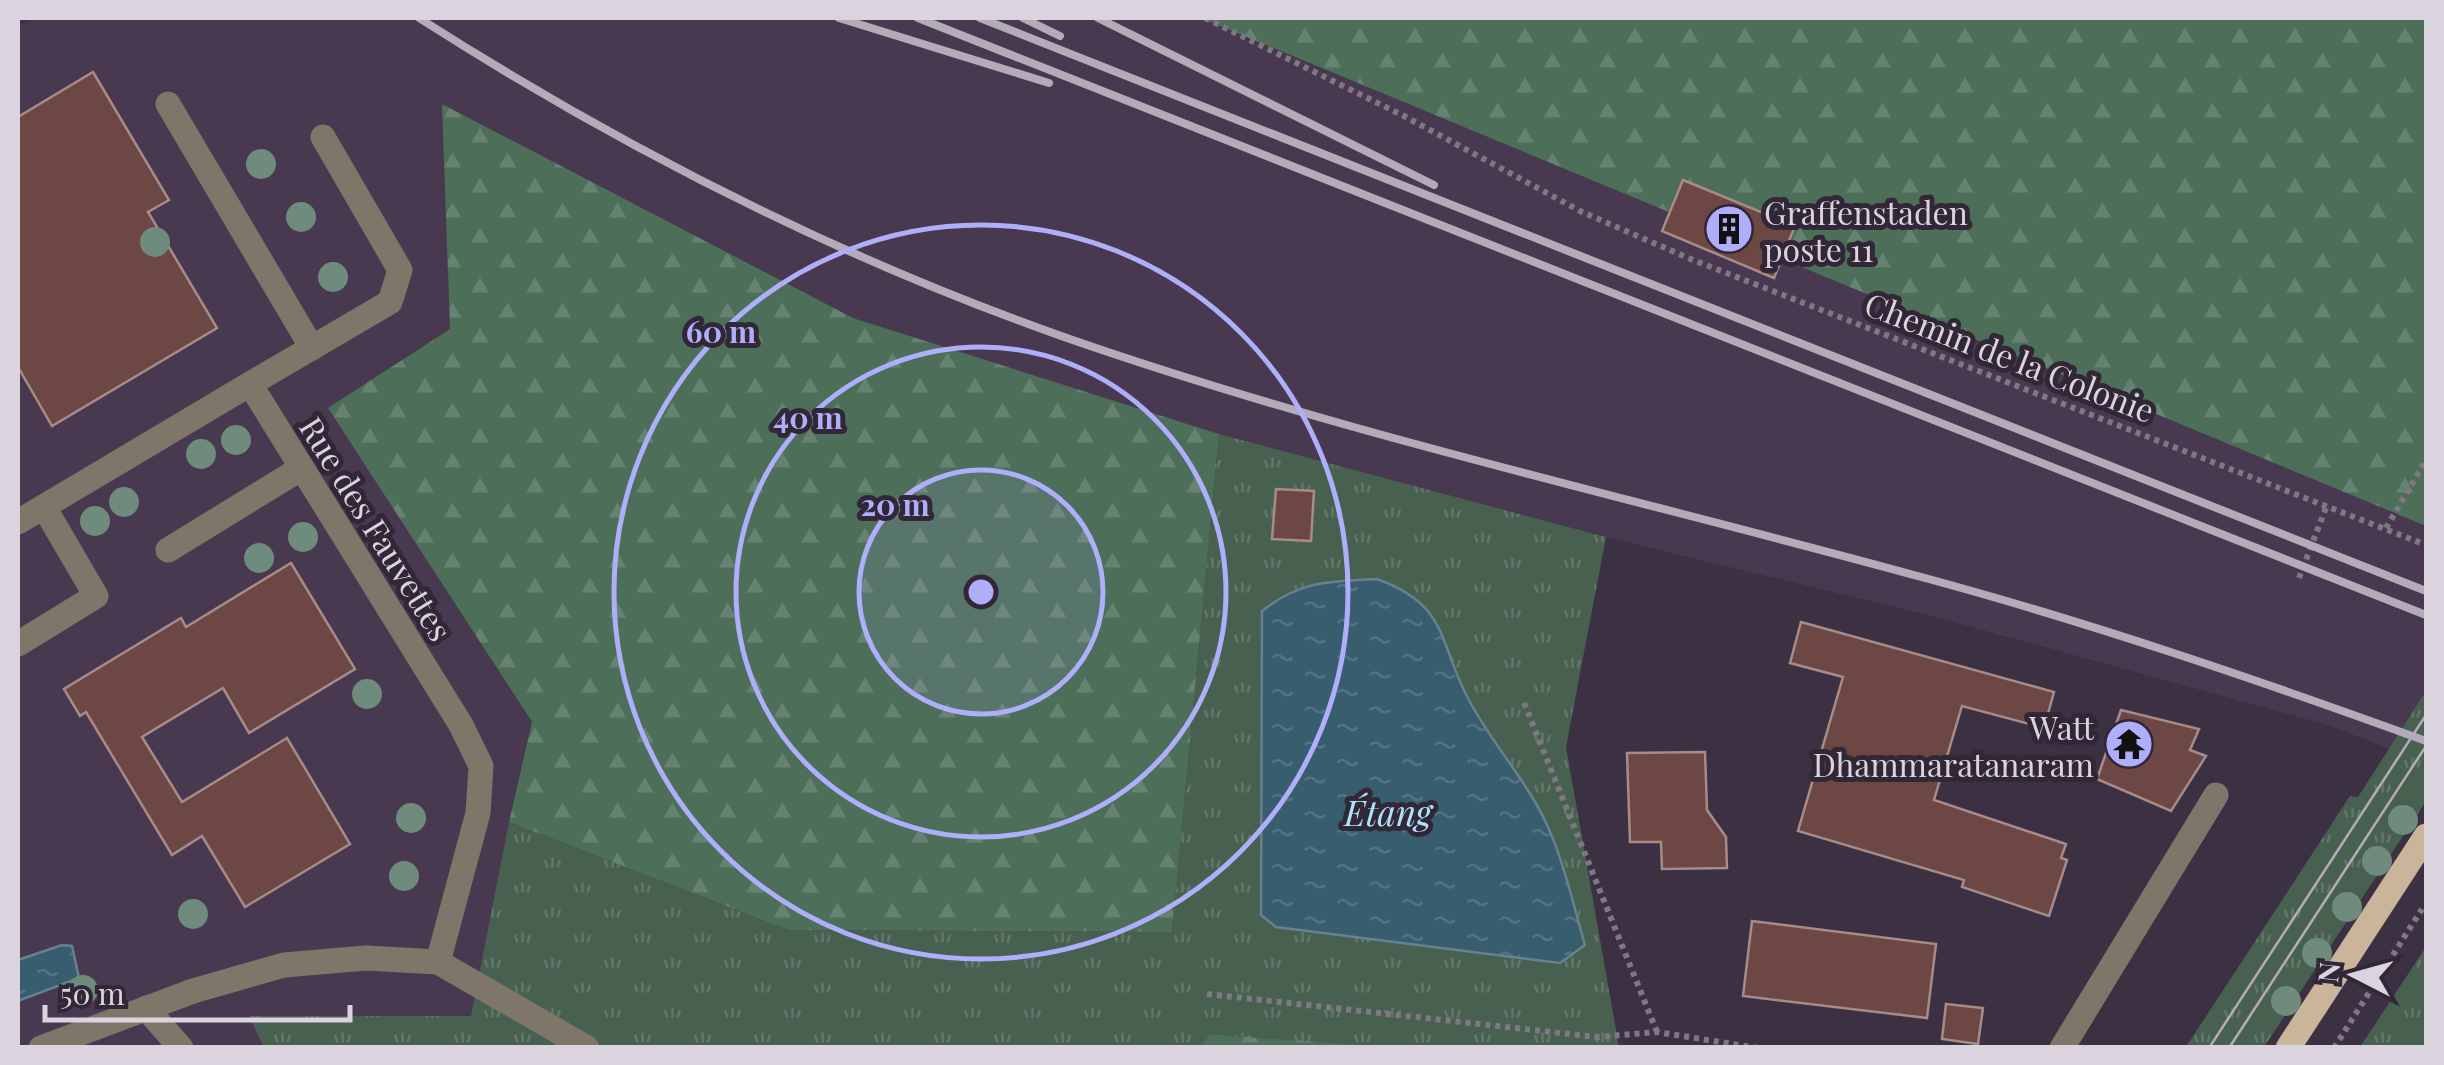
<svg xmlns="http://www.w3.org/2000/svg" width="2444" height="1065" font-family="'Playfair Display',serif">
<style>
.built{fill:#483950}
.grass{fill:url(#grass-tufts)}
.forest{fill:url(#forest-firs)}
.water{fill:url(#water-ripples);stroke:#688190;stroke-width:2.5}
.building{fill:#6c4744;stroke:#a68b89;stroke-width:2.5}
.lines{fill:none;stroke-linecap:round;stroke-linejoin:round}
.path{stroke:#807785;stroke-width:6;stroke-dasharray:5 5;stroke-linecap:butt}
.minor{stroke:#807569;stroke-width:25}
.major{stroke:#cab49a;stroke-width:25}
.tram{stroke:#b3abb8;stroke-width:2.5}
.rail{stroke:#b3abb8;stroke-width:8}
.tree{fill:#6f8b7d}
.ring{fill:none;stroke:#afaefa;stroke-width:5}
.labels{text-anchor:middle;dominant-baseline:central;stroke-width:10;stroke-linejoin:round;paint-order:stroke}
.poi-label{font-size:32px;fill:#dbd4df;stroke:#322737;text-anchor:start}
.street-label{font-size:32px;fill:#dbd4df;stroke:#322737}
.water-label{font-size:35px;font-style:italic;fill:#ade3fc;stroke:#322737}
.centre{fill:#afaefa;stroke:#322737;stroke-width:5}
.ring-label{font-size:30px;text-anchor:middle;font-weight:bold;fill:#afaefa;stroke:#322737;stroke-width:10;stroke-linejoin:round;paint-order:stroke}
</style>
<defs>
<pattern id="grass-tufts" width="24" height="20" patternUnits="userSpaceOnUse" patternTransform="scale(2.5)"><rect width="24" height="20" fill="#486050"/><path d="M3 7l-1-3M5 7V3M7 7l1-3M15 17l-1-3M17 17v-4M19 17l1-3" fill="none" stroke="#627669"/></pattern>
<pattern id="forest-firs" width="22" height="20" patternUnits="userSpaceOnUse" patternTransform="scale(2.5)"><rect width="22" height="20" fill="#4d6e59"/><path d="M5 1l3.5 6h-7zM16 11l3.5 6h-7z" fill="#668270"/></pattern>
<pattern id="water-ripples" width="26" height="14" patternUnits="userSpaceOnUse" patternTransform="scale(2.5)"><rect width="26" height="14" fill="#375d6e"/><path d="M2 4q2-2 4 0t4 0M15 11q2-2 4 0t4 0" fill="none" stroke="#537382"/></pattern>
</defs>
<rect width="100%" height="100%" fill="#3c3142"/>
<!-- built -->
<path class="built" d="M32,18H1201L2426,526V763L2328,725L1928,615L1606,537L1219,434L853,318L443,105L450,329L329,408L532,723L471,1016H250L264,1047L18,1048V27Z"/>
<!-- grass -->
<g class="grass">
<path d="M1219,434L1606,537L1566,747L1619,1047L1384,1048L1210,1034L1200,1048H264L249,1016H471L509,822L788,930L1172,932Z"/>
<path d="M2426,691V801L2264,1047H2186L2350,796L2358,797Z"/>
<path d="M2426,947V1047H2360Z"/>
</g>
<!-- forest -->
<g class="forest">
<path d="M1201,18H2426V526Z"/>
<path d="M442,104L853,318L1219,434L1172,932L788,930L509,822L532,722L328,408L450,329Z"/>
<path d="M1210,1034L1384,1047H1200Z"/>
</g>
<!-- water -->
<g class="water">
<path d="M1377,579C1451,606 1437,643 1470,702C1494,747 1531,785 1551,834C1566,869 1574,908 1585,945L1560,963L1276,927L1261,915L1262,611C1301,580 1329,582 1377,579Z"/>
<path d="M62,945L72,946L79,978L18,1001V960Z"/>
</g>
<!-- building -->
<g class="building">
<path d="M93,72L169,200L148,212L217,328L52,426L18,367V117Z"/>
<path d="M1683,180L1795,226L1774,278L1662,231Z"/>
<path d="M1276,489L1314,491L1311,541L1272,539Z"/>
<path d="M291,563L355,669L249,733L223,688L142,737L182,802L287,738L350,844L245,907L202,836L172,855L86,712L80,716L64,689L181,618L186,627Z"/>
<path d="M1801,622L2054,692L2044,728L1962,706L1934,800L2066,844L2061,858L2067,860L2049,916L1962,887L1964,880L1798,831L1843,677L1790,663Z"/>
<path d="M2121,710L2199,729L2190,750L2206,756L2171,811L2097,779Z"/>
<path d="M1705,752L1707,810L1726,837L1727,868L1662,869L1661,842H1630L1627,753Z"/>
<path d="M1752,921L1936,944L1927,1018L1743,996Z"/>
<path d="M1946,1004L1983,1008L1978,1044L1942,1039Z"/>
</g>
<g class="lines">
<!-- path -->
<g class="path">
<path d="M1205,18L1404,116L1582,212L1693,260L2426,545"/>
<path d="M2386,528L2426,460"/>
<path d="M2299,578L2327,505"/>
<path d="M1524,703L1657,1032"/>
<path d="M1207,994L1597,1037L1657,1032L1758,1048"/>
<path d="M2334,1048L2422,909"/>
</g>
<!-- minor -->
<g class="minor">
<path d="M168,104L312,348"/>
<path d="M250,384L390,302L400,270L323,137"/>
<path d="M18,522L250,384L461,725L481,766L478,813L438,962"/>
<path d="M168,550L300,469"/>
<path d="M18,644L96,596L44,507"/>
<path d="M146,1008L181,1048"/>
<path d="M41,1048L193,991L284,965L366,958L438,962L587,1048"/>
<path d="M2062,1048L2216,795"/>
</g>
<!-- major -->
<path class="major" d="M2288,1048L2426,836"/>
<!-- tram -->
<g class="tram">
<path d="M2209,1048L2426,715"/>
<path d="M2229,1048L2426,746"/>
</g>
<!-- rail -->
<g class="rail">
<path d="M419,18C621,147 837,257 1064,337C1345,435 1638,499 1925,578C2095,624 2261,681 2426,741"/>
<path d="M839,18L1049,83"/>
<path d="M918,18L2426,615"/>
<path d="M980,18L2426,591"/>
<path d="M1023,18L1060,36"/>
<path d="M1098,18L1434,185"/>
</g>
</g>
<!-- trees -->
<g class="tree">
<circle cx="261" cy="164" r="15"/>
<circle cx="301" cy="217" r="15"/>
<circle cx="155" cy="242" r="15"/>
<circle cx="333" cy="277" r="15"/>
<circle cx="236" cy="440" r="15"/>
<circle cx="201" cy="454" r="15"/>
<circle cx="124" cy="502" r="15"/>
<circle cx="95" cy="521" r="15"/>
<circle cx="303" cy="537" r="15"/>
<circle cx="259" cy="558" r="15"/>
<circle cx="367" cy="694" r="15"/>
<circle cx="411" cy="818" r="15"/>
<circle cx="2403" cy="820" r="15"/>
<circle cx="2377" cy="861" r="15"/>
<circle cx="404" cy="876" r="15"/>
<circle cx="2347" cy="907" r="15"/>
<circle cx="193" cy="914" r="15"/>
<circle cx="2317" cy="953" r="15"/>
<circle cx="83" cy="990" r="15"/>
<circle cx="2286" cy="1001" r="15"/>
</g>
<!-- distance rings -->
<circle cx="981" cy="592" r="122" fill="#afaefa" fill-opacity=".12"/>
<g class="ring">
<circle cx="981" cy="592" r="122"/>
<circle cx="981" cy="592" r="245"/>
<circle cx="981" cy="592" r="367"/>
</g>
<!-- icons -->
<defs>
<g id="building-disc" transform="scale(2.5)"><circle r="9.5" fill="#afaefa" stroke="#322737"/><path d="M-4-6H4V6H1V3H-1V6H-4ZM-2.5-4.3h1.7v1.8h-1.7ZM.8-4.3h1.7v1.8H.8ZM-2.5-1h1.7V.8h-1.7ZM.8-1h1.7V.8H.8Z" fill="#111"/></g>
<g id="temple-disc" transform="scale(2.5)"><circle r="9.5" fill="#afaefa" stroke="#322737"/><path d="M0-6L5-2H3V0L6.5 2.5H4V6H1.5V3h-3V6H-4V2.5H-6.5L-3 0V-2H-5Z" fill="#111"/></g>
</defs>
<g fill-rule="evenodd">
<use href="#building-disc" x="1729" y="229"/>
<use href="#temple-disc" x="2129" y="744"/>
</g>
<g class="labels">
<!-- poi labels -->
<g class="poi-label">
<text x="1764" y="211">Graffenstaden<tspan x="1764" dy="37">poste 11</tspan></text>
<text x="2094" y="726" text-anchor="end">Watt<tspan x="2094" dy="37">Dhammaratanaram</tspan></text>
</g>
<!-- street labels -->
<g class="street-label">
<text transform="translate(2010 356) rotate(21)">Chemin de la Colonie</text>
<text transform="translate(377 528) rotate(58)">Rue des Fauvettes</text>
</g>
<!-- water labels -->
<g class="water-label">
<text x="1388" y="811">Étang</text>
</g>
</g>
<circle cx="981" cy="592" r="15" class="centre"/>
<g class="ring-label">
<text x="721" y="343">60 m</text>
<text x="808" y="429">40 m</text>
<text x="895" y="516">20 m</text>
</g>
<!-- border -->
<rect width="2444" height="1065" fill="none" stroke="#dbd4df" stroke-width="40"/>
<!-- north arrow -->
<g transform="translate(2354 975) rotate(276)" stroke="#322737" stroke-width="8" paint-order="stroke">
<path d="M0-8L18 38L0 25L-18 38Z" fill="#dbd4df"/>
<text y="-15" font-size="28" font-weight="bold" text-anchor="middle" fill="#dbd4df">N</text>
</g>
<!-- scale -->
<path d="M45 1005v15h305v-15" fill="none" stroke="#dbd4df" stroke-width="5"/>
<text x="60" y="1005" font-size="30" fill="#dbd4df" stroke="#322737" stroke-width="8" paint-order="stroke">50 m</text>
</svg>
